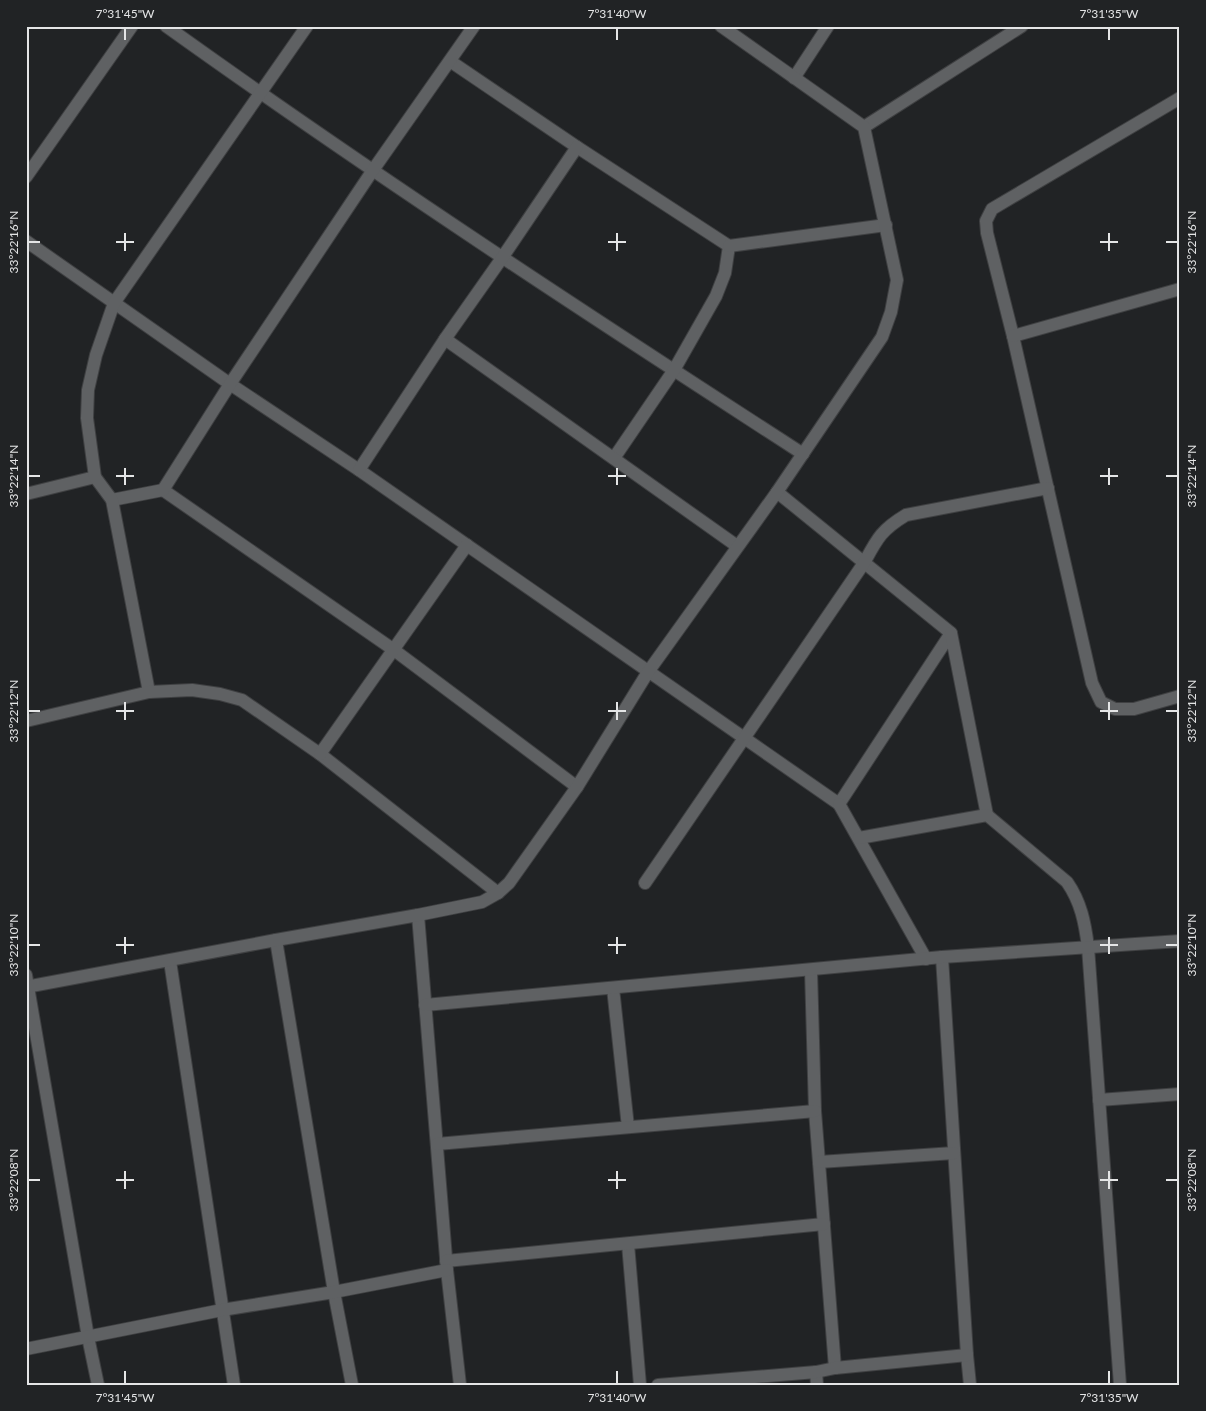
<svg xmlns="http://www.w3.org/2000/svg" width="1206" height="1411" font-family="Lato,sans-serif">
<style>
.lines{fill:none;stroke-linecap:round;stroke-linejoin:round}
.street-casing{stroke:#3f4042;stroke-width:14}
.street{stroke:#5f6163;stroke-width:12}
.ticks{fill:none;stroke:#e4e5e6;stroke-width:2}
.neatline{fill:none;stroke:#e4e5e6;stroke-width:2}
.ticks-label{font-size:12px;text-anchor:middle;fill:#e4e5e6}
</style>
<rect width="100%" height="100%" fill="#212325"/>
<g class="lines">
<!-- street casing -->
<g class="street-casing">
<g id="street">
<path d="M166,26C374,175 588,315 803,454"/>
<path d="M450,61L577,147L729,246L725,273L716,296L674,370L614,458"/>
<path d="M794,78L828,26"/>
<path d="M1180,98L992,209L986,221L987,233L1013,336L1092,683L1101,702L1115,709H1134L1180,696"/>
<path d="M864,127L1022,26"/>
<path d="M26,177L132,26"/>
<path d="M26,241L230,384L359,470L839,804L951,633L777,492"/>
<path d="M729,246L886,225"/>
<path d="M1013,336L1180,289"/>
<path d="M445,339L737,546"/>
<path d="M359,470L445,339L502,258L577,147"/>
<path d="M163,490L394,650L577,787"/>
<path d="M26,494L95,477"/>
<path d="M112,500L163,490L230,384L373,170L474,26"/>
<path d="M951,633L987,815"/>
<path d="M149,692L112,500L95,477L87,418L88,390L96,355L114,303L307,26"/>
<path d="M26,721L149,692L192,690L220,694L242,700L320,754L498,893"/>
<path d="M320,754L467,545"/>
<path d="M839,804L926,959"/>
<path d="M859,838L987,815L1067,882C1081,902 1085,923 1088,947L1120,1385"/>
<path d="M645,883L864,563C877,539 881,530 906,515L1048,488"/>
<path d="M418,915L447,1270L460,1385"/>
<path d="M276,940L334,1292L352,1385"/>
<path d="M942,957L967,1355L970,1385"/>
<path d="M170,961L234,1385"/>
<path d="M811,970L815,1111L835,1368"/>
<path d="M26,975L88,1337L98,1385"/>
<path d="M26,987L276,940L418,915L482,902L498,893L509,883L577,787L648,672L777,492L882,337L891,312L897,280L864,127L721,26"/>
<path d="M613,988L628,1127"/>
<path d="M425,1005L942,957L1180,941"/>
<path d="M1099,1100L1180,1094"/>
<path d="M437,1144L815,1111"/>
<path d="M819,1162L954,1153"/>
<path d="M628,1244L640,1385"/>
<path d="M446,1261L824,1224"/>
<path d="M26,1349L222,1310L334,1292L447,1270"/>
<path d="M816,1372L817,1385"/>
<path d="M658,1385L816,1372L835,1368L967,1355"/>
</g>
</g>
<!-- street -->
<use href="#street" class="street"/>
</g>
<!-- ticks -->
<path class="ticks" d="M125,28V40M617,28V40M1109,28V40M125,233V251M617,233V251M1109,233V251M28,242H40M116,242H134M608,242H626M1100,242H1118M1166,242H1178M125,468V485M617,468V485M1109,468V485M28,476H40M116,476H134M608,476H626M1100,476H1118M1166,476H1178M125,702V720M617,702V720M1109,702V720M28,711H40M116,711H134M608,711H626M1100,711H1118M1166,711H1178M125,937V954M617,937V954M1109,937V954M28,945H40M116,945H134M608,945H626M1100,945H1118M1166,945H1178M125,1171V1189M617,1171V1189M1109,1171V1189M28,1180H40M116,1180H134M608,1180H626M1100,1180H1118M1166,1180H1178M125,1371V1384M617,1371V1384M1109,1371V1384"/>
<!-- border -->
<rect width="1206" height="1411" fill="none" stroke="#212325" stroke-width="55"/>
<rect x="28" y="28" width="1150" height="1356" class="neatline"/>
<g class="ticks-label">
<text x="125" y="18">7°31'45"W</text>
<text x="617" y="18">7°31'40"W</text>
<text x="1109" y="18">7°31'35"W</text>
<text transform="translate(14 242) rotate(-90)" y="4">33°22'16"N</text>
<text transform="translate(1192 242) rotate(-90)" y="4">33°22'16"N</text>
<text transform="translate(14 476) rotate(-90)" y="4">33°22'14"N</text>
<text transform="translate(1192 476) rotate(-90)" y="4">33°22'14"N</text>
<text transform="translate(14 711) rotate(-90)" y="4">33°22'12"N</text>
<text transform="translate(1192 711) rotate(-90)" y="4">33°22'12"N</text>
<text transform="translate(14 945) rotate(-90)" y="4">33°22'10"N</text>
<text transform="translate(1192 945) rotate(-90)" y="4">33°22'10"N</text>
<text transform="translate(14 1180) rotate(-90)" y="4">33°22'08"N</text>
<text transform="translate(1192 1180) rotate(-90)" y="4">33°22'08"N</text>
<text x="125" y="1402">7°31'45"W</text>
<text x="617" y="1402">7°31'40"W</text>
<text x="1109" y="1402">7°31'35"W</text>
</g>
</svg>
